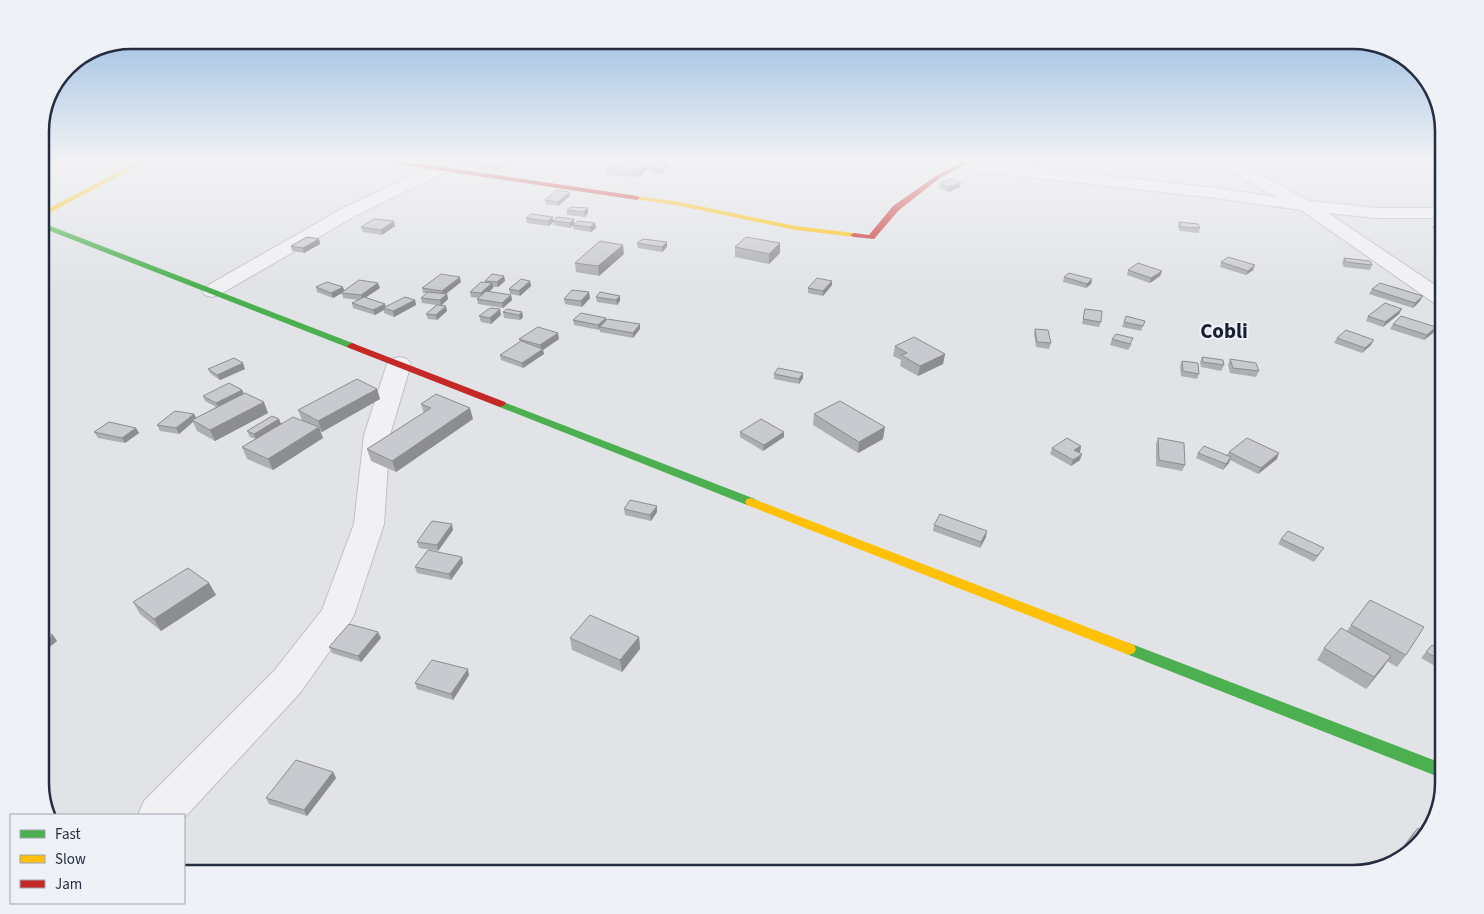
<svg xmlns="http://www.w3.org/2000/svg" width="1484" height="914" font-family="'Source Sans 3',sans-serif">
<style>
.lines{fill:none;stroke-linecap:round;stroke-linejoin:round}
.street-casing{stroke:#bec0c5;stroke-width:2}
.street{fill:#f1f1f3;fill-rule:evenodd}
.fast{fill:#4caf50;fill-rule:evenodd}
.slow{fill:#ffc107;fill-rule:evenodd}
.jam{fill:#c62828;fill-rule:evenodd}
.wall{fill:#acaeb2}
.shaded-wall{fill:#8c8d91}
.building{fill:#c8cacf;stroke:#8c8d91}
.labels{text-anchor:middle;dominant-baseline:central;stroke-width:4;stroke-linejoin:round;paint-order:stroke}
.district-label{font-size:21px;font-weight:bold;fill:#191f32;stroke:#eef1f6}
.rim{fill:none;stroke:#262d41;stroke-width:2.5}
</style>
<rect width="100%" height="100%" fill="#e1e3e7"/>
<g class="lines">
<!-- street casing -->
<g class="street-casing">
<g id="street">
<path d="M447,160H467L464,163L357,215L219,295L212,297L205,295L202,291L205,287L345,207Z"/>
<path d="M832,160H963L1216,188L1276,197L1244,179L1218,160H1236L1256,173L1310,201L1377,208H1444V218H1377L1328,213L1444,291V307L1437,305L1301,210L1216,198L963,170L840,165L835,163Z"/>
<path d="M399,357L407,359L411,364L390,435L384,524L354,615L349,624L300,693L184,818V815H138L144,801L274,671L322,610L354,524L364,435L387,364L391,359Z"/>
</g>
</g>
<!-- street -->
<use href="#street" class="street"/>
<!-- fast -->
<g class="fast">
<path d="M40,222L355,344L357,346L355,348H349L40,227Z"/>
<path d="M501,401L755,499L757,502L751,506L747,505L497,406L496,404L497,402Z"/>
<path d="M1129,643L1444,764V779L1124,653L1122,649L1124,645Z"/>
</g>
<!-- slow -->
<g class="slow">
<path d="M141,160H149L40,218V213Z"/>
<path d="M637,196L680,202L796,226L854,233L858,235L854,237L796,230L680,206L635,199L634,198Z"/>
<path d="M751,498L1134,645L1136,649L1134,653L1129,655L1124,653L747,505L745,502L747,499Z"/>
</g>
<!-- jam -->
<g class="jam">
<path d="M381,160H396L637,196L640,198L637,200L384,162Z"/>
<path d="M966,160H974L940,178L899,210L874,239L854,237L850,235L854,233L869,235L893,206L936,176Z"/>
<path d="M352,343L505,402L506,404L501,407L497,406L349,348L347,346Z"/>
</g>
</g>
<!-- wall -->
<g class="wall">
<path d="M458,160H475V162H497L496,160L517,162L506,167L502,165V167L497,170L475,167L474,164L471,167L457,165V161Z"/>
<path d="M573,160H594L590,162L573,161Z"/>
<path d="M648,161V169L639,177L607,175V167Z"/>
<path d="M667,164V168L661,174L650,172V168Z"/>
<path d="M961,183L960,187L949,192L939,188L940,184Z"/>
<path d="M569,192L570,196L558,206L546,204L545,200Z"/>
<path d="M567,210L588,213L585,217L567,215Z"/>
<path d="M526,218L553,220L574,219V223H595L596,228L591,232L573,229V225L570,228L554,225L553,222L549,226L527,223Z"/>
<path d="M1179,222L1200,228L1199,233L1180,231L1178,227Z"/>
<path d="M1444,222V231L1432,228L1435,223Z"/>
<path d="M395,226L382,235L363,232L361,227Z"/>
<path d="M319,239L320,244L304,253L292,251L291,246Z"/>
<path d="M637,243L667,247L662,252L638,248Z"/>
<path d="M735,247L780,253L769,264L735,257Z"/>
<path d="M624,254L599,276L576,272L575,263Z"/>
<path d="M1344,258L1372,265L1370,270L1344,267L1342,263Z"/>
<path d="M1221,262L1253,270L1246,275L1220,267Z"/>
<path d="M1128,270L1162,271L1160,276L1150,283L1127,275Z"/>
<path d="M504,276L505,281L498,287H493V288L489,292L511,295L512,300L503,308L478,304L477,299L478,298L471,297L470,292L485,282V281Z"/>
<path d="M1064,277L1092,279L1091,284L1086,288L1063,282Z"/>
<path d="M530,281L531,286L520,296L510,294L509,289Z"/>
<path d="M832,281V285L823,296L808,293V288Z"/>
<path d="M461,282L446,294H447L448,299L441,305L447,311L437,320L428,319L426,314L436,305L422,303L421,298L427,293H423L422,288Z"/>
<path d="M316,287L344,291L380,288L366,297L386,306L415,300L416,305L394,317L384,313V310L375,315L353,308L352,303L358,300L343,298L342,293L333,298L317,292Z"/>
<path d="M1372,289L1420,301L1413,308L1369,294Z"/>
<path d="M596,297L620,301L617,305L597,302Z"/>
<path d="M590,298L582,307L565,304L564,299Z"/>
<path d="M1085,309L1101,322L1099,327L1082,324Z"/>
<path d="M503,312H522L523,317L520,320L504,318Z"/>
<path d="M1399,314L1383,327L1366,321L1368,316Z"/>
<path d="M501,315L491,324L481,322L479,316Z"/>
<path d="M606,318V320L640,329L633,338L600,332V329L599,330L574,325L573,320Z"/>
<path d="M1145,321L1141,331L1122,327L1124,322Z"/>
<path d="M1393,324L1436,327L1433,333L1424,340L1390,329Z"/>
<path d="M1035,329L1051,343L1049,349L1036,347L1034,334Z"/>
<path d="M1337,338L1371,345L1362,353L1334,343Z"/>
<path d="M519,339H559L543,350L544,354L523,368L501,360L500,355L520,342Z"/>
<path d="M1112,339L1132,344L1128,350L1110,345Z"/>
<path d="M895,346L945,354L943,364L918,376L900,366L901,360L893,356Z"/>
<path d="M1202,357L1224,365L1221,371L1201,367L1200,362Z"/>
<path d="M1230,359L1259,371L1256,377L1230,373L1228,365Z"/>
<path d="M1182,361L1199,374L1197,379L1181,376L1180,366Z"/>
<path d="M208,369H245L220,380L211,374Z"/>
<path d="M774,374L803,378L799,384L774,379Z"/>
<path d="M377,389L380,399L322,432L320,431L323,438L273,470L247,459L242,447L256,439L250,437L247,431L279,419L281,424L302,420L298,410Z"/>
<path d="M242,390L244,394L268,413L215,441L197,431L193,422L179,434L160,431L157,425L194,414L196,418L216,407L205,401L203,396Z"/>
<path d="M421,404L473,419L396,472L371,461L367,449L424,413Z"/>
<path d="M814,414L883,439L858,453L813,425Z"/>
<path d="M136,428L139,433L125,443L98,438L94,432Z"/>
<path d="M740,432H784V437L763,451L740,437Z"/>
<path d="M1158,438L1185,465L1182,471L1156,466V444Z"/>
<path d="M1081,446L1080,452L1078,453L1080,460L1071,466L1050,454L1052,448Z"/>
<path d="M1229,452L1277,459L1258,474L1230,460L1223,470L1196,458L1198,453L1227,455Z"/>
<path d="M657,506V512L651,521L625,515L624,509Z"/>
<path d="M934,525L986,537L980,548L933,531Z"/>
<path d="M453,530L438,551L419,548L417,542Z"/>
<path d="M1281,539L1320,554L1314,562L1278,544Z"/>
<path d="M463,563L451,580L417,573L415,567Z"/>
<path d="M209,583L216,595L161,631L140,614L133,602Z"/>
<path d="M1351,625L1406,655L1397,667L1387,661L1366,689L1317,660L1324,648L1347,631Z"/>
<path d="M378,632L381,638L361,662L332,653L329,647Z"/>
<path d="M639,637L640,649L622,672L572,650L570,638Z"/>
<path d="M1432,645L1444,652V671L1421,658Z"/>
<path d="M469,675L453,700L417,689L415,683Z"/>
<path d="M333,772L336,778L307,816L269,804L266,798Z"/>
<path d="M1418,828L1427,834L1401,859L1396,856L1412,834Z"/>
</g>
<!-- shaded-wall -->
<g class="shaded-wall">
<path d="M474,160H475L476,164L474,163V164L471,167L470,163Z"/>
<path d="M512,160H517V162L506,167V162Z"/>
<path d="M648,161V169L639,177V169Z"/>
<path d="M501,163L502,167L497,170V166Z"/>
<path d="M667,164V168L661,174V169Z"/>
<path d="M961,183L960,187L949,192V187Z"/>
<path d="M569,192L570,196L558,206V202Z"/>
<path d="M588,208V213L585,217L584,212Z"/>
<path d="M553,217V222L549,226L548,221Z"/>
<path d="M574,219V224L570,228V223Z"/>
<path d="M394,221L395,226L382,235L381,230Z"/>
<path d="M595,223L596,228L591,232L590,227Z"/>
<path d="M319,239L320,244L304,253L303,248Z"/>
<path d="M667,242V247L662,252V247Z"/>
<path d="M780,243V253L769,264V254Z"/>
<path d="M623,245L624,254L599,276L598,266Z"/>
<path d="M1255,265L1253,270L1246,275L1248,271Z"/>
<path d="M1162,271L1160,276L1150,283L1151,278Z"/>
<path d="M504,276L505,281L498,287L497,282Z"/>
<path d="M460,277L461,282L443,296L442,291Z"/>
<path d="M1092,279L1091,284L1086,288L1087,284Z"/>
<path d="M530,281L531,286L520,296L519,291Z"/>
<path d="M832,281V285L823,296V291Z"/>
<path d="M378,283L380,288L362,300L361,295Z"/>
<path d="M492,283L493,288L482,298L481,293Z"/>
<path d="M343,287L345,292L341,293H342L333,298L331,293Z"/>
<path d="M589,292L590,298L582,307L581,301Z"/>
<path d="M447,294L448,299L441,306L440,300Z"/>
<path d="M511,295L512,300L503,308L502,303Z"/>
<path d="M620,296V301L617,305L616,300Z"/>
<path d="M1423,296L1420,301L1413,308L1415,303Z"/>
<path d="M415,300L416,305L394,317L393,311Z"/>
<path d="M385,304L386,309L383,308L384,310L375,315L373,310Z"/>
<path d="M446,306L447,311L437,320L436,315Z"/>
<path d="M500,309L501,315L491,324L490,318Z"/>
<path d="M1402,309L1399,314L1383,327L1385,322Z"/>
<path d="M522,312L523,317L520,320L519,315Z"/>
<path d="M606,318V323L600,327L599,330L598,325Z"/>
<path d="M640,324V329L633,338V333Z"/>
<path d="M1436,327L1433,333L1424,340L1427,335Z"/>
<path d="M558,333L559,339L543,350L544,354L523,368L522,363L541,350L540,345Z"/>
<path d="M1374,340L1371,345L1362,353L1365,348Z"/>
<path d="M945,354L943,364L918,376L920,366Z"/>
<path d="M243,363L245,369L220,380L217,375Z"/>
<path d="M803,373V378L799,384V379Z"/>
<path d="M377,389L380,399L322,432L318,421Z"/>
<path d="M242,390L245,396L219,409L216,403Z"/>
<path d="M264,402L268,413L215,441L210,430Z"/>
<path d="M470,408L473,419L396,472L392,461Z"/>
<path d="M194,414L197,419L192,420L193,422L179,434L176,428Z"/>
<path d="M279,419L281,424L256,440L254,434Z"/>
<path d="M319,427L323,438L273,470L268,459Z"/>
<path d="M885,427L883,439L858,453L859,442Z"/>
<path d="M136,428L139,433L125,443L122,438Z"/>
<path d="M784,432V437L763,451L764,445Z"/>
<path d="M1081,446L1080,452L1073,456L1074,450Z"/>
<path d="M1279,453L1277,459L1258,474L1261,468Z"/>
<path d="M1082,454L1080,460L1071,466L1073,460Z"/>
<path d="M1231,457L1229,463L1223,470L1226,464Z"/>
<path d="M657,506V512L651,521L650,515Z"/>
<path d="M452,524L453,530L438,551L437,545Z"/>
<path d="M987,531L986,537L980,548L981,542Z"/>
<path d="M462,557L463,563L451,580L449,574Z"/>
<path d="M209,583L216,595L161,631L154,619Z"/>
<path d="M378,632L381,638L361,662L358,656Z"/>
<path d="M53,635L57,641L40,655V645Z"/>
<path d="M639,637L640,649L622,672L620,660Z"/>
<path d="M1391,656L1383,668L1366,689L1374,677Z"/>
<path d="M468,669L469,675L453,700L451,694Z"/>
<path d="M333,772L336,778L307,816L304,810Z"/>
</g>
<!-- building -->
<g class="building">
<path d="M458,160H474L470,163L457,161Z"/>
<path d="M479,160L501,163L497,166L474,163Z"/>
<path d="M496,160H512L506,162Z"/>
<path d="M615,160H639L648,161L639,169L607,167Z"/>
<path d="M656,163L667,164L661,169L650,168Z"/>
<path d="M951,179L961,183L949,187L940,184Z"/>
<path d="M557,190L569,192L558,202L545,200Z"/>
<path d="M571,207L588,208L584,212L567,210Z"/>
<path d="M531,214L553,217L548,221L526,218Z"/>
<path d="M557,217L574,219L570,223L553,221Z"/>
<path d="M374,219L394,221L381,230L361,227Z"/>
<path d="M1437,220L1444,222V226L1435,223Z"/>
<path d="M578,221L595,223L590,227L573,225Z"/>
<path d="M1179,222L1198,224L1200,228L1181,227Z"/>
<path d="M307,237L319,239L303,248L291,246Z"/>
<path d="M746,237L780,243L769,254L735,247Z"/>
<path d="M643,239L667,242L662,247L637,243Z"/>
<path d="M600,241L623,245L598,266L575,263Z"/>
<path d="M1228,257L1255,265L1248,271L1221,262Z"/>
<path d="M1344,258L1370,261L1372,265L1346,262Z"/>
<path d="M1138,263L1162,271L1151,278L1128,270Z"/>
<path d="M1069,273L1092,279L1087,284L1064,277Z"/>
<path d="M441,274L460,277L442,291L422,288Z"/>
<path d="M492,274L504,276L497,282L485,281Z"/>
<path d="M817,278L832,281L823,291L808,288Z"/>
<path d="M521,279L530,281L519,291L509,289Z"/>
<path d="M359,280L378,283L361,295L341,293Z"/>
<path d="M327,282L343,287L331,293L316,287Z"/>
<path d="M481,282L492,283L481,293L470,292Z"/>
<path d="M1380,283L1423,296L1415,303L1372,289Z"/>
<path d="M572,290L589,292L581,301L564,299Z"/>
<path d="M486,291L511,295L502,303L477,299Z"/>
<path d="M428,292L447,294L440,300L421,298Z"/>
<path d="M600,292L620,296L616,300L596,297Z"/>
<path d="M364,297L385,304L373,310L352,303Z"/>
<path d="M405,297L415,300L393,311L383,308Z"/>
<path d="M1385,303L1402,309L1385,322L1368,316Z"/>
<path d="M437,305L446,306L436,315L426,314Z"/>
<path d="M490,308L500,309L490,318L479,316Z"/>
<path d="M507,309L522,312L519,315L503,312Z"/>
<path d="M1085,309L1102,311L1101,322L1083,319Z"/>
<path d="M581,313L606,318L598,325L573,320Z"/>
<path d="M1126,316L1145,321L1143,326L1124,322Z"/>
<path d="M1401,316L1436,327L1427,335L1393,324Z"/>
<path d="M607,319L640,324L633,333L600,327Z"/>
<path d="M538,327L558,333L540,345L519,339Z"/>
<path d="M1035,329L1048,330L1051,343L1037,342Z"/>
<path d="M1346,330L1374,340L1365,348L1337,338Z"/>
<path d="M1116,334L1133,338L1130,344L1112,339Z"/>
<path d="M914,337L945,354L920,366L901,355L907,353L895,346Z"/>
<path d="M521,341L543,349L522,363L500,355Z"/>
<path d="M1202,357L1223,360L1224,365L1203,362Z"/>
<path d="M234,358L243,363L217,375L208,369Z"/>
<path d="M1230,359L1256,363L1259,371L1233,368Z"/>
<path d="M1182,361L1198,363L1199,374L1183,371Z"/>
<path d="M778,368L803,373L799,379L774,374Z"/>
<path d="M357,379L377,389L318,421L298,410Z"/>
<path d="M229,383L242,390L216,403L203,396Z"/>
<path d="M245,393L264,402L210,430L192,420Z"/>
<path d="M436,394L470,408L392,461L367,449L431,408L421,404Z"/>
<path d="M840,401L885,427L859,442L814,414Z"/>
<path d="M175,411L194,414L176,428L157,425Z"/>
<path d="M272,416L279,419L254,434L247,431Z"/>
<path d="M293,417L319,427L268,459L242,447Z"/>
<path d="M761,419L784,432L764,445L740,432Z"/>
<path d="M109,422L136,428L122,438L94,432Z"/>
<path d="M1067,438L1081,446L1074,450L1082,454L1073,460L1052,448Z"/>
<path d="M1158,438L1184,443L1185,465L1159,460Z"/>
<path d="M1247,438L1279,453L1261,468L1229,452Z"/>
<path d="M1204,446L1231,457L1226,464L1198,453Z"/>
<path d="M630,500L657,506L650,515L624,509Z"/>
<path d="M940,514L987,531L981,542L934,525Z"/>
<path d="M432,521L452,524L437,545L417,542Z"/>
<path d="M1288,531L1324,548L1317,556L1281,539Z"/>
<path d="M428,550L462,557L449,574L415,567Z"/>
<path d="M188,568L209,583L154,619L133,602Z"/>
<path d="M1370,600L1424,627L1406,655L1351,625Z"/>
<path d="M590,615L639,637L620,660L570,638Z"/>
<path d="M349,624L378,632L358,656L329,647Z"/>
<path d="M1341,628L1391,656L1374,677L1324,648Z"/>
<path d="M40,631L53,635L40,645Z"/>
<path d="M1432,645L1444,652V662L1426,652Z"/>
<path d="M432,660L468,669L451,694L415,683Z"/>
<path d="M296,760L333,772L304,810L266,798Z"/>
<path d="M1418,828L1427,834L1407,854L1402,850Z"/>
</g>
<!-- sky -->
<linearGradient id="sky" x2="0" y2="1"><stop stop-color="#90b7e0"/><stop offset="0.56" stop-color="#f2f2f4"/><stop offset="1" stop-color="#f2f2f4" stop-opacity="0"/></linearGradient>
<rect width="1484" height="288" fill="url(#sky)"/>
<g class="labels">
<!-- district labels -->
<g class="district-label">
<text x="1224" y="331">Cobli</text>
</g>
</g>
<!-- crop -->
<path d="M0 0H1484V914H0ZM131 49H1353A82 82 0 0 1 1435 131V783A82 82 0 0 1 1353 865H131A82 82 0 0 1 49 783V131A82 82 0 0 1 131 49Z" fill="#eef1f6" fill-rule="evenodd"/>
<path class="rim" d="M131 49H1353A82 82 0 0 1 1435 131V783A82 82 0 0 1 1353 865H131A82 82 0 0 1 49 783V131A82 82 0 0 1 131 49Z"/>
<!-- legend -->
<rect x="10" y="814" width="175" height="90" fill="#eef1f6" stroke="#9ea3ae"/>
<rect x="20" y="830" width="25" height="8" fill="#4caf50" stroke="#9ea3ae"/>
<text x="55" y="839" font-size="15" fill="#262d41">Fast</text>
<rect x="20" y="855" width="25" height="8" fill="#ffc107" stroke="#9ea3ae"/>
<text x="55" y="864" font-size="15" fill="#262d41">Slow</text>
<rect x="20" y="880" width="25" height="8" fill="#c62828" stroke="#9ea3ae"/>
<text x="55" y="889" font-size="15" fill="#262d41">Jam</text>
</svg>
